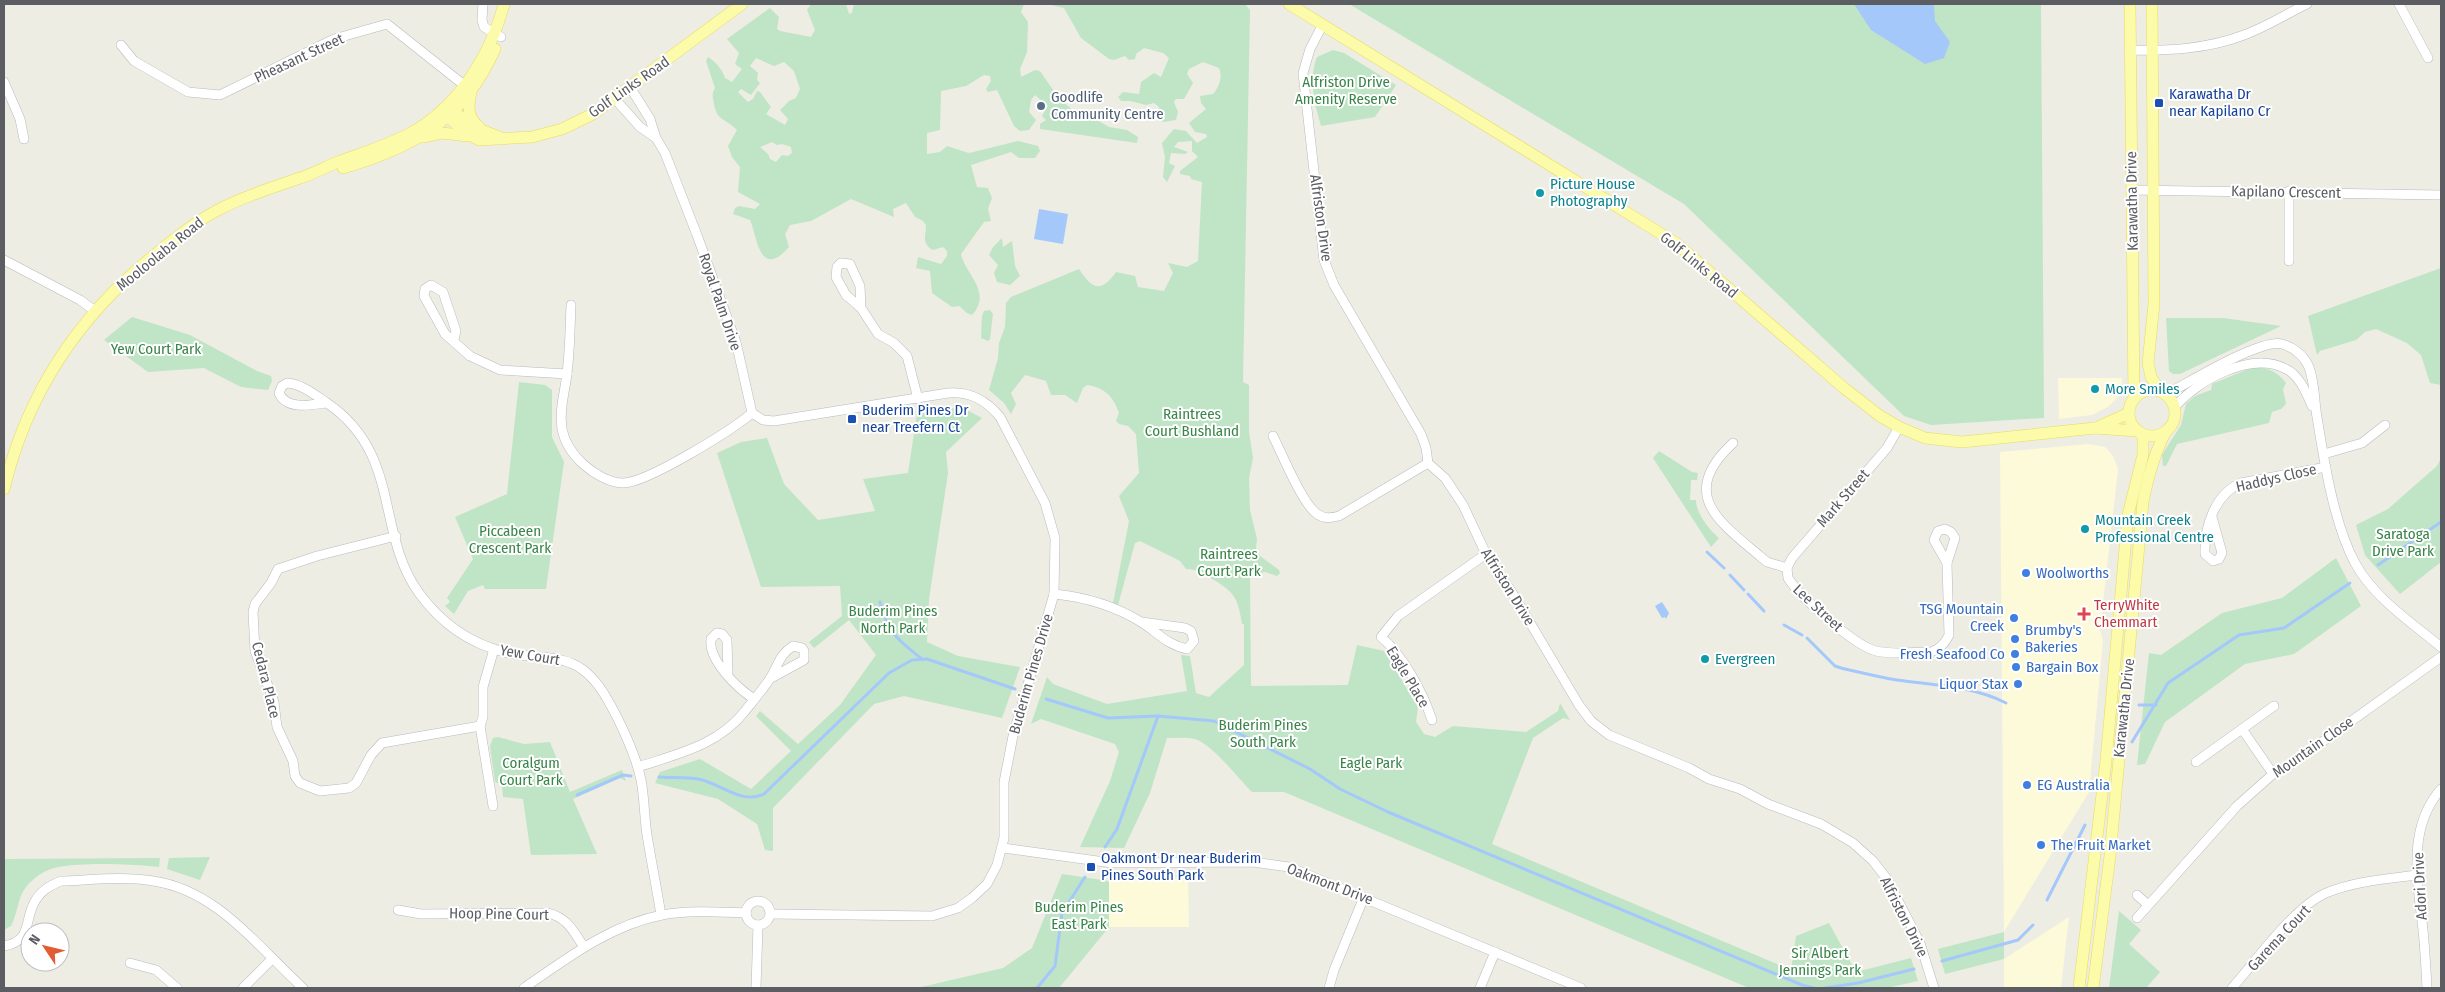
<svg xmlns="http://www.w3.org/2000/svg" width="2445" height="992" font-family="'Fira Sans Condensed',sans-serif">
<style>
.commercial{fill:#fcfad9}
.green{fill:#c0e4c6;fill-rule:evenodd}
.water{fill:#a5c8fb}
.lines{fill:none;stroke-linecap:round;stroke-linejoin:round}
.stream{stroke:#a5c8fb;stroke-width:3}
.minor-casing{stroke:#b8babf;stroke-width:10}
.major-casing{stroke:#ebda5e;stroke-width:12}
.minor{stroke:#fff;stroke-width:9}
.major{stroke:#fbfbaa;stroke-width:11}
.transit-dot{fill:#1a4fb4;stroke:#fff;stroke-width:2}
.service-dot{fill:#5c6f8a;stroke:#fff;stroke-width:2}
.culture-dot{fill:#0f9aa8;stroke:#fff;stroke-width:2}
.shop-dot{fill:#3f7fe0;stroke:#fff;stroke-width:2}
.health-dot{fill:#e0444e;stroke:#fff;stroke-width:2}
.labels{text-anchor:middle;dominant-baseline:central;stroke-width:4;stroke-linejoin:round;paint-order:stroke}
.street-label{font-size:15px;fill:#5b5d63;stroke:#fff}
.park-label{font-size:15px;fill:#398449;stroke:#fff}
.transit-label{font-size:15px;fill:#164399;stroke:#fff;text-anchor:start}
.service-label{font-size:15px;fill:#4e5e75;stroke:#fff;text-anchor:start}
.culture-label{font-size:15px;fill:#0d838f;stroke:#fff;text-anchor:start}
.shop-label{font-size:15px;fill:#366cbe;stroke:#fff;text-anchor:start}
.health-label{font-size:15px;fill:#be3a42;stroke:#fff;text-anchor:start}
</style>
<rect width="100%" height="100%" fill="#edede3"/>
<!-- commercial -->
<g class="commercial">
<path d="M2058,378H2122L2121,394L2108,407L2092,415L2059,419Z"/>
<path d="M2089,444L2105,447L2113,456L2118,469L2100,630L2103,641L2089,792L2004,932L2000,452Z"/>
<path d="M1188,878L1189,927H1109V881Z"/>
<path d="M2069,917L2061,988H2004V959Z"/>
</g>
<!-- green -->
<g class="green">
<path d="M811,4H846L849,14L852,13L854,4H1024L1021,12L1028,22L1027,52L1020,69L1021,77L1035,70L1040,71L1058,97L1079,116L1097,120L1109,127L1127,130L1138,137L1137,143L1040,129V124L1046,120L1042,116L1048,106L1035,95L1031,100L1029,112L1036,120L1029,130L1020,131L1014,126L997,90L988,92L986,89L991,81L990,76L984,75L966,86L941,91L940,130L927,133V154L940,152L947,146L969,153L1018,141L1038,146L1040,151L1035,158H1019L1011,152L971,165L977,187L988,188L992,198L988,209L991,221L984,222L961,254C965,274 993,292 972,315L967,313L959,306L952,307L932,293L930,271L916,268L918,257L941,264L947,256V251L943,247L933,250C921,243 926,236 926,225L923,221L915,217L906,203L893,209L894,217L851,199L811,221L790,225L785,234L789,247C759,281 757,235 750,220L733,214L735,208L739,206L755,209L760,204L738,192L740,167L732,157L728,146L737,130C726,118 717,122 714,104C713,97 711,95 715,88L706,61L708,57C717,63 722,69 725,78L732,82L742,69L735,64L739,53L727,39L770,8L779,17L777,29L780,31L811,37L815,30L807,10ZM756,58L774,66L784,62L794,71L800,89L796,98L789,101L780,110L788,119L785,125L766,114L771,107L760,92L757,91L753,99L748,102L738,92L741,89L751,95L760,83L757,80L758,73L750,66ZM772,142L777,145L782,144L791,147L792,153L788,156L782,155L776,162L770,159L768,154L760,147Z"/>
<path d="M1047,4H1245L1250,10L1243,382L1249,385V432L1253,458L1249,478L1250,510L1257,539L1256,548L1260,556L1279,570L1280,573L1277,576L1265,572L1253,574L1250,578L1251,686L1348,685L1357,645L1384,651L1418,707L1416,722L1424,734L1435,737L1453,726L1526,732L1558,711L1560,703L1570,720L1563,718L1533,738L1492,844L1791,970L1796,936L1829,923L1856,972L1911,958L1918,981L1887,988H1749L1284,792H1252C1238,778 1212,744 1195,739C1187,737 1176,738 1167,738L1150,793L1124,848L1080,847L1110,781L1119,752L1115,744L1041,719L1031,724L1047,677L1053,684L1107,704L1187,691L1181,655L1190,656L1196,693L1209,697L1244,665V624H1242C1238,598 1235,593 1214,580C1205,575 1198,569 1186,569L1180,561L1140,541L1135,543L1118,605L1113,603L1129,521L1119,496L1139,473L1136,434L1128,426L1119,424L1116,421L1119,413C1113,396 1105,388 1087,385L1083,388L1077,403L1065,395H1051L1046,381L1025,375L1011,393L1016,404L1011,414L1004,403L989,390L998,358L999,343L1005,327L1006,303L1011,297L1079,269C1093,290 1101,293 1116,272L1135,276L1138,287L1164,291L1173,273L1168,263L1187,267L1198,261L1202,182L1191,179L1190,176L1180,174V171L1198,157L1192,151V141L1178,142L1174,147L1188,152L1185,154L1171,153L1169,163L1175,166L1167,182L1163,177L1165,157L1162,143L1174,129L1186,131L1197,143L1207,137L1206,134L1195,132L1189,123L1206,109L1201,103L1200,96L1213,94C1219,87 1223,78 1219,68L1203,62L1189,69L1187,74L1193,83L1184,99H1176L1174,102L1178,112L1176,120L1163,122L1161,120L1159,107L1154,103L1146,105L1130,101H1121L1118,97L1123,92L1139,94L1141,82L1154,73L1161,77L1169,58L1163,53L1144,48L1136,54L1135,59L1129,60L1125,56L1114,60L1109,59L1081,38L1064,8Z"/>
<path d="M1349,4H2041L2044,418L1931,425L1904,416L1684,204Z"/>
<path d="M1333,50L1344,53L1396,85L1375,117L1321,126C1315,104 1308,79 1317,57Z"/>
<path d="M1002,238L1003,247L1012,241L1015,266L1020,276L1010,285L997,282L994,273L998,265L989,255L993,247Z"/>
<path d="M2441,268V385L2430,383L2421,355L2407,343L2376,329L2365,332L2356,340L2320,351L2317,355L2308,316Z"/>
<path d="M990,310L993,314L990,339L988,341L981,338L982,316L984,311Z"/>
<path d="M132,317L190,335L257,371L271,376L272,381L268,390L241,387L204,368L148,372L104,340Z"/>
<path d="M2223,318L2281,326L2180,374H2173L2169,371L2166,318Z"/>
<path d="M2253,367C2267,367 2277,371 2286,383L2283,389L2286,404L2281,409L2272,412L2269,423L2177,444L2166,466H2163L2162,455L2181,425L2186,404L2195,396L2211,390L2212,384Z"/>
<path d="M519,382L545,385L552,390V437L564,462L546,589H485L483,585L468,591L454,614L445,606L450,602L447,598L473,559L455,517L507,494Z"/>
<path d="M954,408H963L982,418L946,452L948,473L929,599L927,642L958,656L1020,667L1002,718L904,696L874,704L773,808V851L765,850L757,824L718,799L655,783L660,772L700,759L751,789L791,751L756,716L760,711L798,744L840,705L876,655L849,620L814,648L809,642L842,616L840,586L761,587L717,453L741,442L767,438L784,484L818,520L875,511L863,479L908,473L917,413Z"/>
<path d="M1659,451L1692,472L1698,473L1697,480H1691L1690,500H1696C1696,513 1709,530 1719,538L1711,547L1653,458Z"/>
<path d="M2441,458V562L2400,594L2365,555L2356,525L2388,509L2437,466Z"/>
<path d="M2336,558L2361,606L2294,654L2245,664L2165,722L2145,764L2137,765L2149,653L2161,655L2222,613L2282,598Z"/>
<path d="M498,737L524,744L550,742L570,792L622,770L626,781L620,778L573,799L597,854L531,855L523,799L503,797L502,785L495,782L490,746L493,738Z"/>
<path d="M210,857L200,880L167,869L169,858Z"/>
<path d="M160,858L159,867C133,864 84,862 59,867C46,869 34,877 26,887C17,899 18,913 11,926L4,930V859Z"/>
<path d="M1062,874L1109,881V927L1059,988H917L1003,968L1032,948Z"/>
<path d="M2119,911L2141,930L2129,944L2160,972L2146,988H2109Z"/>
<path d="M2004,932V959L1945,974L1938,949Z"/>
</g>
<!-- water -->
<g class="water">
<path d="M1854,4H1934L1935,21L1950,42L1944,58L1925,64L1871,30Z"/>
<path d="M1039,209L1068,214L1063,244L1034,239Z"/>
<path d="M1662,602L1669,613L1666,619L1665,617L1662,618L1655,606Z"/>
</g>
<g class="lines">
<!-- stream -->
<g class="stream">
<path d="M1707,552L1724,568"/>
<path d="M2378,565L2441,522"/>
<path d="M1730,575L1744,590"/>
<path d="M1748,594L1764,611"/>
<path d="M880,602C887,632 899,641 922,659"/>
<path d="M1784,625L1802,635"/>
<path d="M1807,638L1835,666L1841,668C1859,672 1878,677 1897,680C1934,685 1973,686 2006,703"/>
<path d="M1046,699L1108,718L1158,716L1214,721L1310,769L1340,789L1388,812L1802,985L1814,988"/>
<path d="M2139,705H2156"/>
<path d="M2132,742L2168,683L2239,635L2284,628L2350,583"/>
<path d="M659,777C672,778 686,777 698,779C721,783 740,805 764,794L889,673L912,660L927,659L1015,689"/>
<path d="M577,795L623,775L631,776"/>
<path d="M1105,847L1117,829L1158,716"/>
<path d="M2047,900L2085,825"/>
<path d="M1942,961L2018,940L2033,925"/>
<path d="M1037,988L1055,966L1062,913L1085,877"/>
<path d="M1825,988L1858,983L1914,969"/>
</g>
<!-- minor casing -->
<g class="minor-casing">
<g id="minor">
<path d="M483,4L482,20L484,27L501,37"/>
<path d="M2399,4L2428,58"/>
<path d="M1322,26L1310,49L1303,73L1324,260L1334,285L1421,434L1426,448L1428,463L1445,478L1463,505L1486,554L1513,594L1579,705L1591,721L1609,735L1689,768L1709,779L1740,789L1768,804L1821,824L1853,843L1873,861L1887,879L1920,943L1934,988"/>
<path d="M121,45L134,61L188,92L220,95L334,39L387,24L469,89"/>
<path d="M2130,50C2169,51 2207,49 2244,35C2266,27 2286,14 2307,4"/>
<path d="M4,82L20,119L24,139"/>
<path d="M630,87L650,119L656,138L665,153L697,235L736,342L752,413L763,420L774,421L948,393C970,391 986,400 1000,417L1045,503L1055,538L1054,594L1013,736L1004,782V838L997,865L987,884L972,898L958,908L932,916L771,914"/>
<path d="M615,99L640,127L656,138"/>
<path d="M2131,190L2441,195"/>
<path d="M2289,191V261"/>
<path d="M4,260L80,300L95,311"/>
<path d="M571,305C570,327 570,350 567,373C565,392 559,409 562,429C565,444 572,454 583,464C593,473 609,483 623,483C647,483 732,430 752,413"/>
<path d="M861,308L860,286L850,264L841,263L837,267L836,277L846,295L861,308L878,334L894,343L907,356L918,399"/>
<path d="M454,340L456,331L443,292L431,285L425,289L424,296L445,334L470,356L500,370L567,374"/>
<path d="M2165,395C2188,383 2261,338 2282,344C2293,347 2303,355 2308,365C2315,380 2314,401 2317,417C2324,461 2334,524 2355,563C2374,598 2411,622 2441,647"/>
<path d="M325,403C311,405 286,410 279,393L282,386L287,383C302,384 315,395 327,403C402,454 375,532 419,593C440,622 469,643 504,652C549,662 577,648 606,697C619,719 636,755 641,780C645,800 644,821 648,841C652,865 657,890 661,915"/>
<path d="M2174,408C2196,381 2251,350 2286,369C2299,375 2306,392 2312,406"/>
<path d="M1899,427L1887,448L1792,558L1787,568L1788,578C1800,597 1855,646 1876,651C1893,655 1914,652 1931,652C1940,649 1945,644 1949,635L1947,563"/>
<path d="M1273,436C1282,454 1302,503 1317,514C1324,519 1331,518 1339,516L1428,463"/>
<path d="M1733,443C1678,494 1718,521 1761,557L1767,562L1787,568"/>
<path d="M2324,454L2362,443L2385,425"/>
<path d="M2212,517L2222,553L2219,559L2213,561L2205,554C2204,527 2215,494 2241,483L2326,467"/>
<path d="M1945,529L1951,532L1955,538L1947,563L1934,540L1938,531Z"/>
<path d="M396,536L317,556L278,569L271,583L255,604L253,612L255,651L274,702L277,727L293,761L295,776L300,783L320,791L349,788L356,783L371,755L382,743L480,726L483,717V687L494,649"/>
<path d="M1054,594C1084,597 1115,606 1141,622C1157,632 1167,645 1187,649L1194,641L1191,631L1185,628L1142,622"/>
<path d="M728,673L727,640L722,634L717,633L711,639C708,660 737,688 754,699"/>
<path d="M1432,720C1423,693 1403,655 1381,637L1398,616L1486,554"/>
<path d="M480,726L493,806"/>
<path d="M2242,729L2273,774"/>
<path d="M2196,762L2274,706"/>
<path d="M638,767C677,754 719,745 745,711C754,700 764,688 771,677C778,665 780,654 793,646L802,648L804,651V660L771,678"/>
<path d="M1003,848L1112,863L1253,862L1289,867L1581,988"/>
<path d="M2137,895L2148,905"/>
<circle cx="758" cy="913" r="12"/>
<path d="M398,910L421,914L548,913C568,918 573,931 584,947"/>
<path d="M2137,918L2237,806L2273,774L2287,767L2441,657"/>
<path d="M4,946C32,941 24,922 34,903C40,891 49,886 61,881C91,880 124,876 153,881C217,890 258,947 303,988"/>
<path d="M130,963L156,970L177,988"/>
<path d="M243,988L272,959"/>
<path d="M524,988C566,959 610,925 662,915C689,910 718,912 746,913"/>
<path d="M756,988L758,925"/>
<path d="M1329,988L1334,970L1364,897"/>
<path d="M1480,988L1495,952"/>
<path d="M2232,988C2256,961 2294,907 2326,893C2355,881 2386,879 2417,875"/>
<path d="M2427,988C2426,969 2425,950 2423,930C2418,883 2406,829 2441,789"/>
</g>
</g>
<!-- major casing -->
<g class="major-casing">
<g id="major">
<path d="M1289,4L1676,243L1844,388L1880,416L1899,427L1925,438L1962,442L2095,428L2138,431"/>
<path d="M2130,4L2134,398"/>
<path d="M2152,4L2154,304L2148,363L2151,377L2160,391"/>
<path d="M471,92C468,106 467,117 479,127"/>
<path d="M448,107L474,127L502,138"/>
<path d="M442,110L463,131L479,140L532,137L562,129L593,114L742,4"/>
<path d="M425,137L442,133L468,136"/>
<path d="M343,168C415,147 463,120 495,49"/>
<circle cx="2152" cy="413" r="23"/>
<path d="M2096,428L2129,413"/>
<path d="M4,489C27,393 80,314 157,253C176,237 194,223 216,211C242,197 271,188 300,178C313,174 325,167 338,162C362,153 386,146 409,134C458,108 490,56 504,4"/>
<path d="M2079,988L2106,761L2128,515L2143,455V434"/>
<path d="M2093,988L2110,856L2143,502C2148,476 2154,454 2166,431"/>
</g>
</g>
<!-- minor -->
<use href="#minor" class="minor"/>
<!-- major -->
<use href="#major" class="major"/>
</g>
<!-- markers -->
<g class="transit-dot">
<rect x="2154" y="98" width="10" height="10" rx="2.5"/>
<rect x="847" y="414" width="10" height="10" rx="2.5"/>
<rect x="1086" y="862" width="10" height="10" rx="2.5"/>
</g>
<circle class="service-dot" cx="1041" cy="106" r="5"/>
<g class="culture-dot">
<circle cx="1540" cy="193" r="5"/>
<circle cx="2095" cy="389" r="5"/>
<circle cx="2085" cy="529" r="5"/>
<circle cx="1705" cy="659" r="5"/>
</g>
<g class="shop-dot">
<circle cx="2026" cy="573" r="5"/>
<circle cx="2014" cy="618" r="5"/>
<circle cx="2015" cy="639" r="5"/>
<circle cx="2015" cy="654" r="5"/>
<circle cx="2016" cy="667" r="5"/>
<circle cx="2018" cy="684" r="5"/>
<circle cx="2027" cy="785" r="5"/>
<circle cx="2041" cy="845" r="5"/>
</g>
<path class="health-dot" d="M2081.5 606.5h5v5h5v5h-5v5h-5v-5h-5v-5h5z"/>
<g class="labels">
<!-- street labels -->
<g class="street-label">
<text transform="translate(299 58) rotate(-25)">Pheasant Street</text>
<text transform="translate(629 87) rotate(-35)">Golf Links Road</text>
<text transform="translate(2286 192) rotate(1)">Kapilano Crescent</text>
<text transform="translate(2132 201) rotate(-91)">Karawatha Drive</text>
<text transform="translate(1321 218) rotate(82)">Alfriston Drive</text>
<text transform="translate(160 254) rotate(-39)">Mooloolaba Road</text>
<text transform="translate(1699 265) rotate(39)">Golf Links Road</text>
<text transform="translate(720 302) rotate(71)">Royal Palm Drive</text>
<text transform="translate(2276 478) rotate(-13)">Haddys Close</text>
<text transform="translate(1843 498) rotate(-49)">Mark Street</text>
<text transform="translate(1508 587) rotate(58)">Alfriston Drive</text>
<text transform="translate(1818 608) rotate(43)">Lee Street</text>
<text transform="translate(530 655) rotate(10)">Yew Court</text>
<text transform="translate(1031 674) rotate(-74)">Buderim Pines Drive</text>
<text transform="translate(1408 677) rotate(59)">Eagle Place</text>
<text transform="translate(266 680) rotate(76)">Cedara Place</text>
<text transform="translate(2124 708) rotate(-84)">Karawatha Drive</text>
<text transform="translate(2313 747) rotate(-35)">Mountain Close</text>
<text transform="translate(1330 884) rotate(21)">Oakmont Drive</text>
<text transform="translate(2420 886) rotate(-93)">Adori Drive</text>
<text transform="translate(499 914) rotate(1)">Hoop Pine Court</text>
<text transform="translate(1904 917) rotate(63)">Alfriston Drive</text>
<text transform="translate(2279 938) rotate(-47)">Garema Court</text>
</g>
<!-- park labels -->
<g class="park-label">
<text x="1346" y="82">Alfriston Drive<tspan x="1346" dy="17">Amenity Reserve</tspan></text>
<text x="156" y="349">Yew Court Park</text>
<text x="1192" y="414">Raintrees<tspan x="1192" dy="17">Court Bushland</tspan></text>
<text x="510" y="531">Piccabeen<tspan x="510" dy="17">Crescent Park</tspan></text>
<text x="2403" y="534">Saratoga<tspan x="2403" dy="17">Drive Park</tspan></text>
<text x="1229" y="554">Raintrees<tspan x="1229" dy="17">Court Park</tspan></text>
<text x="893" y="611">Buderim Pines<tspan x="893" dy="17">North Park</tspan></text>
<text x="1263" y="725">Buderim Pines<tspan x="1263" dy="17">South Park</tspan></text>
<text x="531" y="763">Coralgum<tspan x="531" dy="17">Court Park</tspan></text>
<text x="1371" y="763">Eagle Park</text>
<text x="1079" y="907">Buderim Pines<tspan x="1079" dy="17">East Park</tspan></text>
<text x="1820" y="953">Sir Albert<tspan x="1820" dy="17">Jennings Park</tspan></text>
</g>
<!-- transit labels -->
<g class="transit-label">
<text x="2169" y="94">Karawatha Dr<tspan x="2169" dy="17">near Kapilano Cr</tspan></text>
<text x="862" y="410">Buderim Pines Dr<tspan x="862" dy="17">near Treefern Ct</tspan></text>
<text x="1101" y="858">Oakmont Dr near Buderim<tspan x="1101" dy="17">Pines South Park</tspan></text>
</g>
<!-- service labels -->
<g class="service-label">
<text x="1051" y="97">Goodlife<tspan x="1051" dy="17">Community Centre</tspan></text>
</g>
<!-- culture labels -->
<g class="culture-label">
<text x="1550" y="184">Picture House<tspan x="1550" dy="17">Photography</tspan></text>
<text x="2105" y="389">More Smiles</text>
<text x="2095" y="520">Mountain Creek<tspan x="2095" dy="17">Professional Centre</tspan></text>
<text x="1715" y="659">Evergreen</text>
</g>
<!-- shop labels -->
<g class="shop-label">
<text x="2036" y="573">Woolworths</text>
<text x="2004" y="609" text-anchor="end">TSG Mountain<tspan x="2004" dy="17">Creek</tspan></text>
<text x="2025" y="630">Brumby's<tspan x="2025" dy="17">Bakeries</tspan></text>
<text x="2005" y="654" text-anchor="end">Fresh Seafood Co</text>
<text x="2026" y="667">Bargain Box</text>
<text x="2008" y="684" text-anchor="end">Liquor Stax</text>
<text x="2037" y="785">EG Australia</text>
<text x="2051" y="845">The Fruit Market</text>
</g>
<!-- health labels -->
<g class="health-label">
<text x="2094" y="605">TerryWhite<tspan x="2094" dy="17">Chemmart</tspan></text>
</g>
</g>
<!-- border -->
<rect width="2445" height="992" fill="none" stroke="#5b5d63" stroke-width="10"/>
<!-- north arrow -->
<g transform="translate(45 947) rotate(305)"><circle r="24" fill="#ffffff" stroke="#bdbec1"/>
<path d="M0-4L9 19L0 12L-9 19Z" fill="#e15e35"/>
<text y="-8" font-size="14" font-weight="bold" text-anchor="middle" fill="#5b5d63">N</text>
</g>
</svg>
